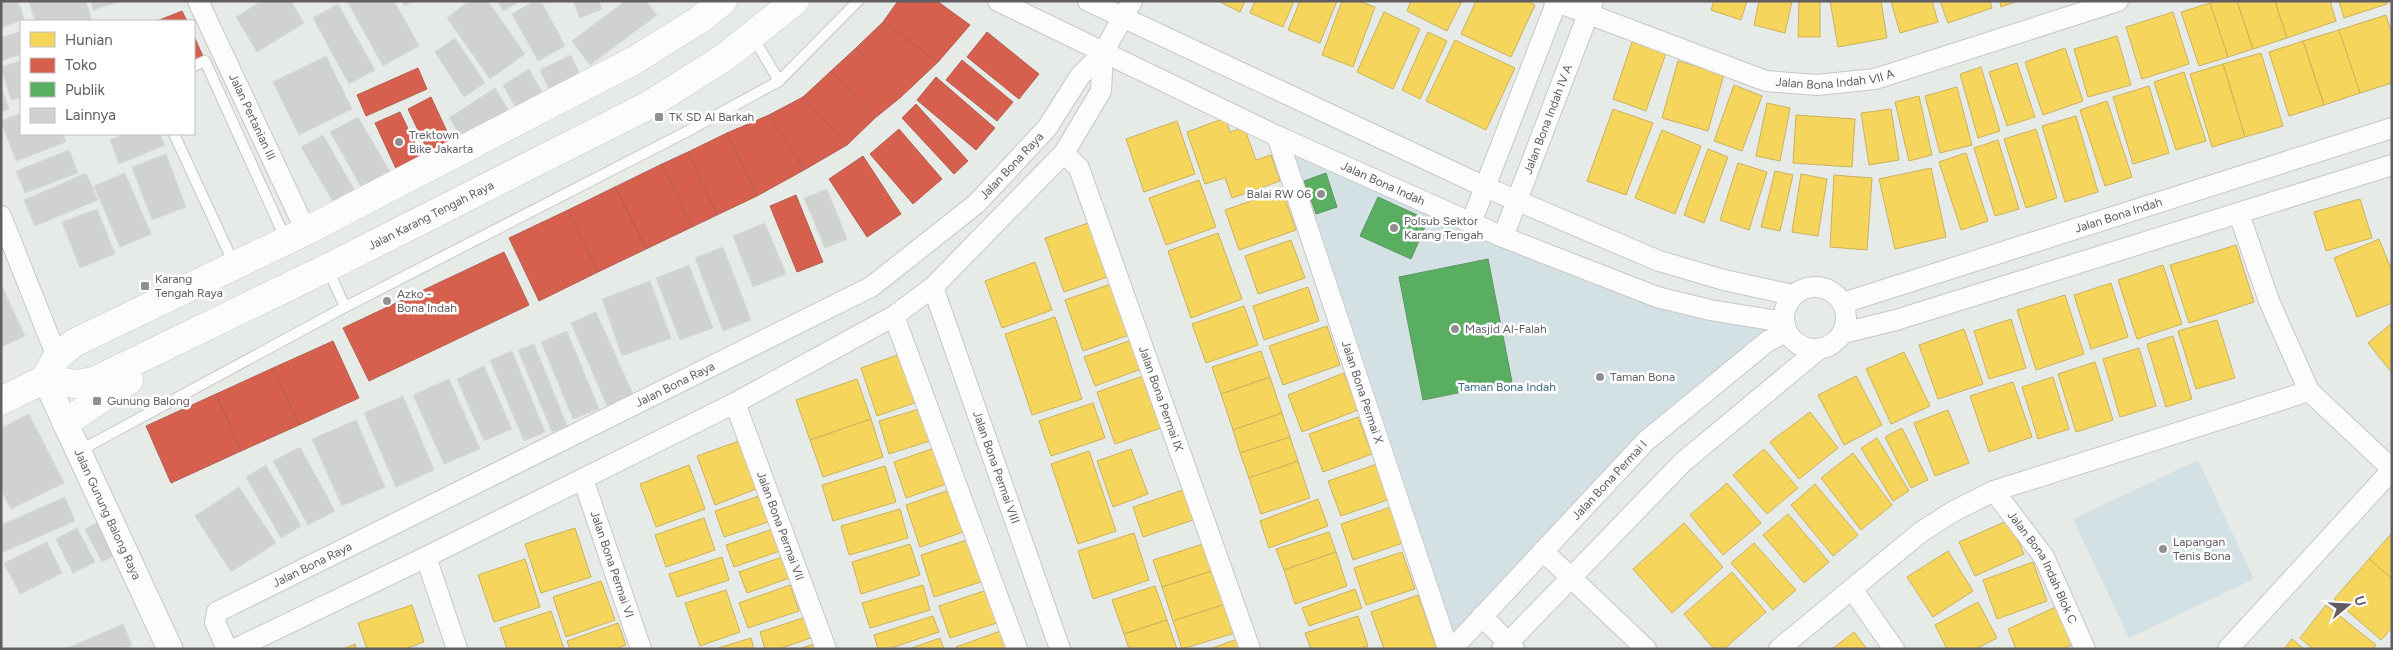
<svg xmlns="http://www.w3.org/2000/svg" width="2393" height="650" font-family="Figtree,sans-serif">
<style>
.green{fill:#d4e1e4}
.homes{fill:#f6d55c;stroke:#cab15e}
.shops{fill:#d6604d;stroke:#b35f54}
.public{fill:#5aae61;stroke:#5c9562}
.building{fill:#cfd2cf;stroke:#d6dad6}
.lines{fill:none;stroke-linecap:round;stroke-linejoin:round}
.service-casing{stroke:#c7c7c7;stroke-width:12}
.minor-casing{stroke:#c7c7c7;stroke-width:22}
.tertiary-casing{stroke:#c7c7c7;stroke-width:27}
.secondary-casing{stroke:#c8c8c9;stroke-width:29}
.service{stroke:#fbfcfb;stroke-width:10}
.minor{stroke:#fbfcfb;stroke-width:20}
.tertiary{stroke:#fbfcfb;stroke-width:25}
.secondary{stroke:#fbfcfb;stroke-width:28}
.poi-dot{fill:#918e91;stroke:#fff;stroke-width:2}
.labels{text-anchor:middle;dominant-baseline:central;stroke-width:5;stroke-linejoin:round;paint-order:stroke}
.street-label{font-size:12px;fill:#625c63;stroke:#fff}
.poi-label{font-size:12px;fill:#625c63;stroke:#fff;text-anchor:start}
.park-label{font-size:12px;fill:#3e6980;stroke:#fff}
</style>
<rect width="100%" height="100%" fill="#e7ebe7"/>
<!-- green -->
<g class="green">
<path d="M1293,154L1489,241L1654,306L1771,328L1759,335L1730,360L1519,563L1453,632Z"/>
<path d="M2198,460L2254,579L2129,638L2073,519Z"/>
</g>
<!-- homes -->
<g class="homes">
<path d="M1218,1H1245L1240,12Z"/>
<path d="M1255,1H1294L1283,27L1250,13Z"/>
<path d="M1300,1H1337L1320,43L1288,30Z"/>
<path d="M1342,1H1358L1375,7L1353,67L1322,55Z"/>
<path d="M1411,1H1462L1447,31L1407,11Z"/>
<path d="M1476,1H1527L1535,5L1511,57L1461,34Z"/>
<path d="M1714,1H1747L1741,20L1711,10Z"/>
<path d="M1759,1H1792L1785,33L1754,25Z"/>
<path d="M1799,1H1820V37H1798Z"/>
<path d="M1830,1H1881L1887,38L1838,47Z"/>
<path d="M1891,1H1932L1938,22L1900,33Z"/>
<path d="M1940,1H1990L1992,8L1948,23Z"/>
<path d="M2000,1H2018L2001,7Z"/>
<path d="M2215,1H2237L2253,49L2228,57L2210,3Z"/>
<path d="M2237,1H2275L2287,38L2253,49Z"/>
<path d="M2275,1H2330L2336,21L2287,38Z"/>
<path d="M2339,1H2386L2387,4L2344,18Z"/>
<path d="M2210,3L2228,57L2199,66L2181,12Z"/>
<path d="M1384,12L1420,29L1393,89L1357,72Z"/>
<path d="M2173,12L2189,64L2142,79L2126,27Z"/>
<path d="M2386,15L2392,34V83L2360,93L2339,30Z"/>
<path d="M2339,30L2360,93L2324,105L2303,41Z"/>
<path d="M1428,32L1447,41L1420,99L1402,90Z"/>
<path d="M2117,36L2131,85L2088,97L2074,49Z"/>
<path d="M1455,40L1515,68L1486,130L1426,101Z"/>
<path d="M2303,41L2324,105L2289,116L2269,52Z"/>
<path d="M1632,42L1666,53L1646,111L1613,99Z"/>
<path d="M2065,48L2083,101L2043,115L2025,62Z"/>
<path d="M2261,53L2283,126L2245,137L2223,64Z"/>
<path d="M1678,61L1724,74L1708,131L1662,118Z"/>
<path d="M2017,63L2035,117L2007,126L1989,72Z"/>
<path d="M2223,64L2245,137L2212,147L2190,74Z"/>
<path d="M1981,67L2000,131L1978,138L1960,74Z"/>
<path d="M2184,72L2206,141L2176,150L2154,82Z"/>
<path d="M1734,85L1762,96L1742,151L1714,141Z"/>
<path d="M2149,86L2169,153L2133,164L2113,97Z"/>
<path d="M1957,87L1972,145L1940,153L1925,96Z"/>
<path d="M1919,96L1932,155L1909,161L1895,102Z"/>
<path d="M2107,101L2132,177L2105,186L2080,110Z"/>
<path d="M1767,103L1790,108L1780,161L1756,156Z"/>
<path d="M1613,109L1653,123L1626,195L1587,181Z"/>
<path d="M1891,109L1899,160L1869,165L1861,113Z"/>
<path d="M1796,115L1855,119L1852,167L1793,163Z"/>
<path d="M2076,116L2098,192L2065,202L2042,126Z"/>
<path d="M1225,118L1230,132L1244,127L1256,160L1271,155L1280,181L1232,198L1225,178L1205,184L1187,132Z"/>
<path d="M1177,121L1195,174L1144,192L1126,139Z"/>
<path d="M2036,129L2057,198L2026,208L2004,139Z"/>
<path d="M1662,130L1701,146L1675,214L1635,198Z"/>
<path d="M1998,140L2019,209L1995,216L1974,148Z"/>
<path d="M1708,149L1728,157L1704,223L1684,215Z"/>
<path d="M1966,153L1988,221L1961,230L1939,162Z"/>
<path d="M1738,163L1767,172L1749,230L1720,220Z"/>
<path d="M1931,168L1946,237L1895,249L1879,179Z"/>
<path d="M1775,171L1793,175L1780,231L1761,227Z"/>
<path d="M1801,174L1827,179L1818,236L1792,232Z"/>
<path d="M1834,175L1872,178L1867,250L1830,247Z"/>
<path d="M1199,180L1216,227L1166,245L1149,198Z"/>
<path d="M1282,190L1296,230L1239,250L1225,210Z"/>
<path d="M2360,199L2372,238L2326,251L2314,212Z"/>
<path d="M1091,222L1110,276L1064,292L1045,238Z"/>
<path d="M1218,233L1242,299L1191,318L1168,251Z"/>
<path d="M2379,239L2392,271V303L2357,317L2334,258Z"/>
<path d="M1291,240L1305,278L1258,294L1245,256Z"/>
<path d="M2236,245L2254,302L2189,323L2170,265Z"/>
<path d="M1035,262L1052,310L1002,328L985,281Z"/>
<path d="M2163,265L2182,324L2137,339L2118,280Z"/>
<path d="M2111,283L2128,337L2091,349L2074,295Z"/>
<path d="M1111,284L1129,335L1083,351L1065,300Z"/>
<path d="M1308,287L1319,321L1264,340L1253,306Z"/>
<path d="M2065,295L2084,354L2036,370L2017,310Z"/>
<path d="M1244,306L1258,345L1206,363L1192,324Z"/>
<path d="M1055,317L1082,399L1032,415L1005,334Z"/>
<path d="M2011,319L2026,368L1989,379L1974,331Z"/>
<path d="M2217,320L2235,378L2196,389L2178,331Z"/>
<path d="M2392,323V373L2368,343Z"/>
<path d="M1327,326L1340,365L1283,385L1269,346Z"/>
<path d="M1964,329L1983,384L1938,399L1919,345Z"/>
<path d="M2173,336L2192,399L2166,407L2147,344Z"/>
<path d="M1134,339L1144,368L1095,386L1084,357Z"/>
<path d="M2139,348L2156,406L2120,417L2103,359Z"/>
<path d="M1261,351L1270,377L1221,394L1212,367Z"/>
<path d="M906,352L923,400L877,416L861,368Z"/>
<path d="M1904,352L1930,406L1891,424L1866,369Z"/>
<path d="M2095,362L2113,420L2076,432L2058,374Z"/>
<path d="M1344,373L1358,410L1302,432L1288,395Z"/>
<path d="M1146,375L1164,427L1115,444L1097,392Z"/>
<path d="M1856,376L1882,425L1844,445L1818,395Z"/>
<path d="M1270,377L1282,413L1233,430L1221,394Z"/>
<path d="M2053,377L2069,429L2038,439L2022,387Z"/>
<path d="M857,379L871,419L810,440L796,400Z"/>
<path d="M2013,382L2032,437L1989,452L1970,396Z"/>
<path d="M1093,403L1105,438L1051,456L1039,421Z"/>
<path d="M926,407L936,439L889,454L879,421Z"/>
<path d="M1948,410L1969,463L1935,476L1914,423Z"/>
<path d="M1810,412L1838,448L1799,479L1770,442Z"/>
<path d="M1282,413L1290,437L1240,453L1233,430Z"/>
<path d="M1358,417L1372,454L1323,472L1309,434Z"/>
<path d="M871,419L883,457L823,477L810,440Z"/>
<path d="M1902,428L1928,480L1911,488L1885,437Z"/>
<path d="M1290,437L1298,461L1249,478L1240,453Z"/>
<path d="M1877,438L1909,491L1893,501L1861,448Z"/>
<path d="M739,441L756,489L715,505L697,456Z"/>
<path d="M940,446L952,482L906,498L894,462Z"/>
<path d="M1131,449L1148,494L1113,507L1097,461Z"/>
<path d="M1764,449L1798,488L1767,514L1733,475Z"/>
<path d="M1089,451L1116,531L1078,544L1051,464Z"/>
<path d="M1853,453L1892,505L1861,530L1821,478Z"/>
<path d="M1298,461L1310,498L1261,514L1249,478Z"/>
<path d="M1377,464L1390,499L1341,516L1328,481Z"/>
<path d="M689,465L705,509L656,527L640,484Z"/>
<path d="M885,466L896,502L833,521L822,485Z"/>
<path d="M1727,483L1761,523L1723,555L1690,515Z"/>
<path d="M1815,484L1858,535L1833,556L1791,505Z"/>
<path d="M955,488L969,530L920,547L906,505Z"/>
<path d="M1186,489L1196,519L1143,537L1133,507Z"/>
<path d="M759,496L768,522L724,537L715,511Z"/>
<path d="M1318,499L1328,526L1269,548L1260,521Z"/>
<path d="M1391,507L1403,543L1353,560L1341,524Z"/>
<path d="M900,509L908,538L849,555L841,526Z"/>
<path d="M1788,514L1829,562L1804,583L1763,535Z"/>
<path d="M704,518L715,550L666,567L655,535Z"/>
<path d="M2009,520L2024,554L1975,576L1959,542Z"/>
<path d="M1684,523L1723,567L1672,613L1633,569Z"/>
<path d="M575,528L591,577L541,593L525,544Z"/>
<path d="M773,529L780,551L734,567L726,545Z"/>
<path d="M1329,532L1336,552L1284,570L1276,549Z"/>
<path d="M1134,533L1149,580L1093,599L1078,551Z"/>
<path d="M2392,533V579L2369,559Z"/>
<path d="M973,538L987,580L934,597L921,555Z"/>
<path d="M1209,542L1218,569L1162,587L1153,560Z"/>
<path d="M1754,543L1796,590L1773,610L1731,563Z"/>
<path d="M910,544L920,575L861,594L852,562Z"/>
<path d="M1948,551L1973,591L1933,617L1907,577Z"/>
<path d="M1336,552L1347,586L1295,604L1284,570Z"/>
<path d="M1402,552L1415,589L1366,605L1354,568Z"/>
<path d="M785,556L792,577L747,593L739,572Z"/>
<path d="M722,557L729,580L677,597L669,574Z"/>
<path d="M525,559L540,607L494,622L478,575Z"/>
<path d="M2369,559L2392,579V628L2381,640L2334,599Z"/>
<path d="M2033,562L2047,601L1997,619L1983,580Z"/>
<path d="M1218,569L1229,603L1173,621L1162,587Z"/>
<path d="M1732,572L1766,612L1724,649H1714L1684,614Z"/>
<path d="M601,581L615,620L566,637L553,597Z"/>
<path d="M790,585L799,611L748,628L739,603Z"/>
<path d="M923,585L930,610L870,628L862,603Z"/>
<path d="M1155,586L1167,620L1124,634L1112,600Z"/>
<path d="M990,589L1000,622L950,638L939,606Z"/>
<path d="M1355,589L1362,608L1309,626L1302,608Z"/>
<path d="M726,590L740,632L700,646L685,603Z"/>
<path d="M1418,595L1437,649H1384L1371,612Z"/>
<path d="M1978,602L1997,638L1976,649H1947L1935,625Z"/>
<path d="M1229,603L1238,632L1182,649L1173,621Z"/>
<path d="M412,605L424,642L405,649H367L358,623Z"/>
<path d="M2060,605L2076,643L2063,649H2016L2008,629Z"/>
<path d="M2326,605L2376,645L2372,649H2313L2300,638Z"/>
<path d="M551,611L564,649H507L500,628Z"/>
<path d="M933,616L939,632L888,649H878L874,635Z"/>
<path d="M1358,616L1368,646L1361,649H1311L1305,633Z"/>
<path d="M806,617L813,637L779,649H765L760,632Z"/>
<path d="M1167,620L1177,649H1129L1124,634Z"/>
<path d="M618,623L626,645L615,649H570L567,641Z"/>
<path d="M1006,629L1013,649H957L956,647Z"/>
<path d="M1854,632L1867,649H1832Z"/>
<path d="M751,638L754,649H715Z"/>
<path d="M940,638L944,649H909Z"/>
<path d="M1240,638L1244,649H1210Z"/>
<path d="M2292,639L2304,649H2284Z"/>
<path d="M817,643L819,649H799Z"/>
<path d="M355,644L356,649H343Z"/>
</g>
<!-- shops -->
<g class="shops">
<path d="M898,1H937L970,25L938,62L883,22Z"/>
<path d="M182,11L187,21H157Z"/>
<path d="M883,22L938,62L901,97L856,48Z"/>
<path d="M987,32L1039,74L1019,99L967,57Z"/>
<path d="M194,36L205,61L194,66Z"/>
<path d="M856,48L901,97L875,118L831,71Z"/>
<path d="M962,60L1013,102L997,121L946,80Z"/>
<path d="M418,68L427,89L366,116L357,95Z"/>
<path d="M831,71L875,118L847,145L803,97Z"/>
<path d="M936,77L995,128L976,150L917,100Z"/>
<path d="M431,97L456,151L433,162L408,109Z"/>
<path d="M803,97L847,145L804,170L769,115Z"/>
<path d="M916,104L968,161L954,174L902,118Z"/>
<path d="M400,112L423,160L398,173L375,123Z"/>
<path d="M769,115L804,170L757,196L727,133Z"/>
<path d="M899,129L942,179L913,204L870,154Z"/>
<path d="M727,133L757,196L717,215L688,152Z"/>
<path d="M688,152L717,215L692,227L662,164Z"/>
<path d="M863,156L901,214L867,237L829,179Z"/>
<path d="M662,164L692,227L646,249L615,187Z"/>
<path d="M615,187L646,249L598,272L568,210Z"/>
<path d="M796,195L823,262L797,272L770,206Z"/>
<path d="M568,210L598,272L539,301L509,238Z"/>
<path d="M504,252L529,305L369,381L343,328Z"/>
<path d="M333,341L359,398L299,425L273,368Z"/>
<path d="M273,368L299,425L241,451L216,394Z"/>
<path d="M216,394L241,451L171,483L146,426Z"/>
</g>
<!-- public -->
<g class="public">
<path d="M1326,173L1337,207L1316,214L1304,181Z"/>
<path d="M1378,197L1428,220L1411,259L1360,236Z"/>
<path d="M1488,259L1512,382L1423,400L1399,277Z"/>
</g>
<!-- building -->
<g class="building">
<path d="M1,1H18L24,19L1,28Z"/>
<path d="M29,1H86L92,21H35Z"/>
<path d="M91,1H121L93,10Z"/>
<path d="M261,1H291L304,23L257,52L236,17Z"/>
<path d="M347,1H394L419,46L383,66Z"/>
<path d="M402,1H414L404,6Z"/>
<path d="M469,1H488L525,54L490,79L447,18Z"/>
<path d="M498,1H521L503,11Z"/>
<path d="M534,1H541L565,46L538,61L512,14Z"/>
<path d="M573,1H599L602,9L580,18Z"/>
<path d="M625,1H646L657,15L590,65L572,41Z"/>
<path d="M338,4L375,70L349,84L313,18Z"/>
<path d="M21,31V54L1,61V38Z"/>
<path d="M455,38L485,83L464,97L435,52Z"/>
<path d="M571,55L580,75L549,89L540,70Z"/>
<path d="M326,56L352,109L299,135L273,82Z"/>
<path d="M21,61V97L11,100L1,67Z"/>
<path d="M529,69L546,99L519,114L503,85Z"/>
<path d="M1,88L9,109L1,112Z"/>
<path d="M495,88L511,114L466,143L449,118Z"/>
<path d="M21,113V134H63L66,142L16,161L1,121Z"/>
<path d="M358,117L393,177L365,194L330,132Z"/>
<path d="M125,134H160L165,145L119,164L110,140Z"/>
<path d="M323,135L356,193L335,205L301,147Z"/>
<path d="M69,150L78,173L25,193L16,171Z"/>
<path d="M166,154L186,207L152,220L132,167Z"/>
<path d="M86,173L98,200L35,226L24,200Z"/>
<path d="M125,173L151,234L120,247L94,186Z"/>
<path d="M827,189L847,239L825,248L804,198Z"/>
<path d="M97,209L115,254L80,268L62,222Z"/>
<path d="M765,223L786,274L753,287L733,236Z"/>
<path d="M723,247L751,320L723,331L695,258Z"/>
<path d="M689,265L713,328L680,340L656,278Z"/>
<path d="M650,281L671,338L622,356L602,299Z"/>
<path d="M1,284L25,336L1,347Z"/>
<path d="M596,312L633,394L607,406L571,323Z"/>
<path d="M567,331L599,409L573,419L541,342Z"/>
<path d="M534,344L567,426L552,432L518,350Z"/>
<path d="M512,351L545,432L524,441L490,360Z"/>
<path d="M484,366L512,429L484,441L457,379Z"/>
<path d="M449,379L480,449L444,464L413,395Z"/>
<path d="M403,396L434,470L396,487L364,413Z"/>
<path d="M29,414L64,483L11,509L1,490V428Z"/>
<path d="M356,420L385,487L342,506L312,439Z"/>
<path d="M300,447L335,511L308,525L273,461Z"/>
<path d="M266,465L301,526L281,538L246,477Z"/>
<path d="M239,487L276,543L231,572L195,516Z"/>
<path d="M65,497L75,521L1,553V525Z"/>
<path d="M106,518L123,551L102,562L85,529Z"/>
<path d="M77,528L95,562L73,573L56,539Z"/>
<path d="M47,542L62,573L20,594L4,563Z"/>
<path d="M123,624L132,645L124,649L68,648Z"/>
</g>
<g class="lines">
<!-- service casing -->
<g class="service-casing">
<g id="service">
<path d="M194,66L205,61L286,240"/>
<path d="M779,81L858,1"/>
<path d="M174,134L234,264"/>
<path d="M328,269L345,307L684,133L779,81L753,37"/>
<path d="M79,451L345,307"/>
</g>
</g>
<!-- minor casing -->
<g class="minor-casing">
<g id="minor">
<path id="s1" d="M198,1L306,231"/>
<path id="s2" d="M998,1L1277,136L1503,237L1657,297L1710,310L1784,322"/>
<path d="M1088,1L1485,187L1659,261L1724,280L1793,295"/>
<path id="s3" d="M1554,1L1766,81L1817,85L1875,79L2118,1"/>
<path id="s4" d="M1277,136L1448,649"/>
<path id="s5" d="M1064,153L1079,168L1250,649"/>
<path d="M2239,214L2269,301L2309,391L2392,469"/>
<path d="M1,216L57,357"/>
<path d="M1471,223L1557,1"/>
<path id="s6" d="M1503,237L1593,1"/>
<circle cx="1815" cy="318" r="31"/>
<path id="s7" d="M933,287L1060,649"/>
<path id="s8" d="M1843,303L2392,128"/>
<path d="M894,316L1017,649"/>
<path d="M1843,333L1896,320L2392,165"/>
<path id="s9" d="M735,403L826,649"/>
<path id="s10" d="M583,479L641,649"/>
<path id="s11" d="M1994,491L2044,557L2085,649"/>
<path d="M1543,551L1646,649"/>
<path d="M426,557L457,649"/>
<path d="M1852,589L1894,649"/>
<path d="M1482,616L1514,649"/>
<path id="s12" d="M227,649L215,622L217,612L871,287L976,204L1047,128L1080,76L1103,53L1132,1"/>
<path d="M235,649L426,557L735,403L894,316L933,287L1064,153L1101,91L1103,53"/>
<path id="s13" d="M1452,649L1646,441L1768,341L1787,332"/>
<path d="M1502,649L1683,462L1819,349"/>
<path d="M1779,649L1921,532L1954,511L1994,491L2309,391"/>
<path d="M2228,649L2392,470"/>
</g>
</g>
<!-- tertiary casing -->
<g class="tertiary-casing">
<g id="tertiary">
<path id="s14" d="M45,379L170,649"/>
</g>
</g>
<!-- secondary casing -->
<g class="secondary-casing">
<g id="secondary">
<path id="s15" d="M45,379L75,384L94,381L327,268L649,105L725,57L795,1"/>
<path d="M1,401L45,379L57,357L74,343L306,231L635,60L699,20L723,1"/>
<path d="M66,422L129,380"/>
</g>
</g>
<!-- service -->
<use href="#service" class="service"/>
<!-- minor -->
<use href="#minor" class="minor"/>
<!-- tertiary -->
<use href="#tertiary" class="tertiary"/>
<!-- secondary -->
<use href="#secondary" class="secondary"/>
</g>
<!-- markers -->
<g class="poi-dot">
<rect x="654" y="112" width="10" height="10" rx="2.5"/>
<circle cx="399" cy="142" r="5"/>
<circle cx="1321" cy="194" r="5"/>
<circle cx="1394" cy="228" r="5"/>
<rect x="140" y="281" width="10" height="10" rx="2.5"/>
<circle cx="387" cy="301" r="5"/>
<circle cx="1455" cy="329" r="5"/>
<circle cx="1600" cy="377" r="5"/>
<rect x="92" y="396" width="10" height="10" rx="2.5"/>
<circle cx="2163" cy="549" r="5"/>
</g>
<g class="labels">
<!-- street labels -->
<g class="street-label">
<text stroke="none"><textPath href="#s3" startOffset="296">Jalan Bona Indah VII A</textPath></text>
<text stroke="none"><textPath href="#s1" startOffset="128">Jalan Pertanian III</textPath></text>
<text stroke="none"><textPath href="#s6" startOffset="126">Jalan Bona Indah IV A</textPath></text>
<text stroke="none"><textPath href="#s12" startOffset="956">Jalan Bona Raya</textPath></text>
<text stroke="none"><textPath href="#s2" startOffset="426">Jalan Bona Indah</textPath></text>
<text stroke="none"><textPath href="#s8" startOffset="289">Jalan Bona Indah</textPath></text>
<text stroke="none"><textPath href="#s15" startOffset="425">Jalan Karang Tengah Raya</textPath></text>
<text stroke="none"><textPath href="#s12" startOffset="551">Jalan Bona Raya</textPath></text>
<text stroke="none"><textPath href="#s4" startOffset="270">Jalan Bona Permai X</textPath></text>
<text stroke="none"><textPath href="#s5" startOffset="266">Jalan Bona Permai IX</textPath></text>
<text stroke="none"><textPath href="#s7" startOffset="191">Jalan Bona Permai VIII</textPath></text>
<text stroke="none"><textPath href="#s13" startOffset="231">Jalan Bona Permai I</textPath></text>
<text stroke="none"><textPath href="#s14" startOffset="149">Jalan Gunung Balong Raya</textPath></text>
<text stroke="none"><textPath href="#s9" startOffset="131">Jalan Bona Permai VII</textPath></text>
<text stroke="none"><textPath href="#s10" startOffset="90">Jalan Bona Permai VI</textPath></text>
<text stroke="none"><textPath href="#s12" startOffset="146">Jalan Bona Raya</textPath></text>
<text stroke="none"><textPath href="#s11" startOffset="91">Jalan Bona Indah Blok C</textPath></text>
</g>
<!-- poi labels -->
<g class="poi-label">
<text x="669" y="117">TK SD Al Barkah</text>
<text x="409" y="135">Trektown<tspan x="409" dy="14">Bike Jakarta</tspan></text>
<text x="1311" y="194" text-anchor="end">Balai RW 06</text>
<text x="1404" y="221">Polsub Sektor<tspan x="1404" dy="14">Karang Tengah</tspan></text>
<text x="155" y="279">Karang<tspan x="155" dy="14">Tengah Raya</tspan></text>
<text x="397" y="294">Azko -<tspan x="397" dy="14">Bona Indah</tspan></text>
<text x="1465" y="329">Masjid Al-Falah</text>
<text x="1610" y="377">Taman Bona</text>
<text x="107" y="401">Gunung Balong</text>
<text x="2173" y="542">Lapangan<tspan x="2173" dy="14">Tenis Bona</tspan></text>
</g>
<!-- park labels -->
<g class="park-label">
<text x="1507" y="387">Taman Bona Indah</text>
</g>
</g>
<!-- border -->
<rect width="2393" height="650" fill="none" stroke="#625c63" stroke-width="5"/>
<!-- legend -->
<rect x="20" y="20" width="175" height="115" fill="#ffffff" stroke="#c0bec1"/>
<rect x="30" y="32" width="25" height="15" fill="#f6d55c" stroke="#c0bec1"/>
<text x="65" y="45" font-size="15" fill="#625c63">Hunian</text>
<rect x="30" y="58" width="25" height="15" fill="#d6604d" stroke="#c0bec1"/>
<text x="65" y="70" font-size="15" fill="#625c63">Toko</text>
<rect x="30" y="82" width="25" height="15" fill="#5aae61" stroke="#c0bec1"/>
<text x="65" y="95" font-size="15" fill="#625c63">Publik</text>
<rect x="30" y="108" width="25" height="15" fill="#cfd2cf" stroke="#c0bec1"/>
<text x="65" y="120" font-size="15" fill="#625c63">Lainnya</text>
<!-- north arrow -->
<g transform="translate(2348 605) rotate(72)" stroke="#ffffff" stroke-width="4" paint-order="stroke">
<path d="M0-4L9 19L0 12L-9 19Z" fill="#625c63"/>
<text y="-8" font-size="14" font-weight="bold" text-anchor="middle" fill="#625c63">U</text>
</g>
</svg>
